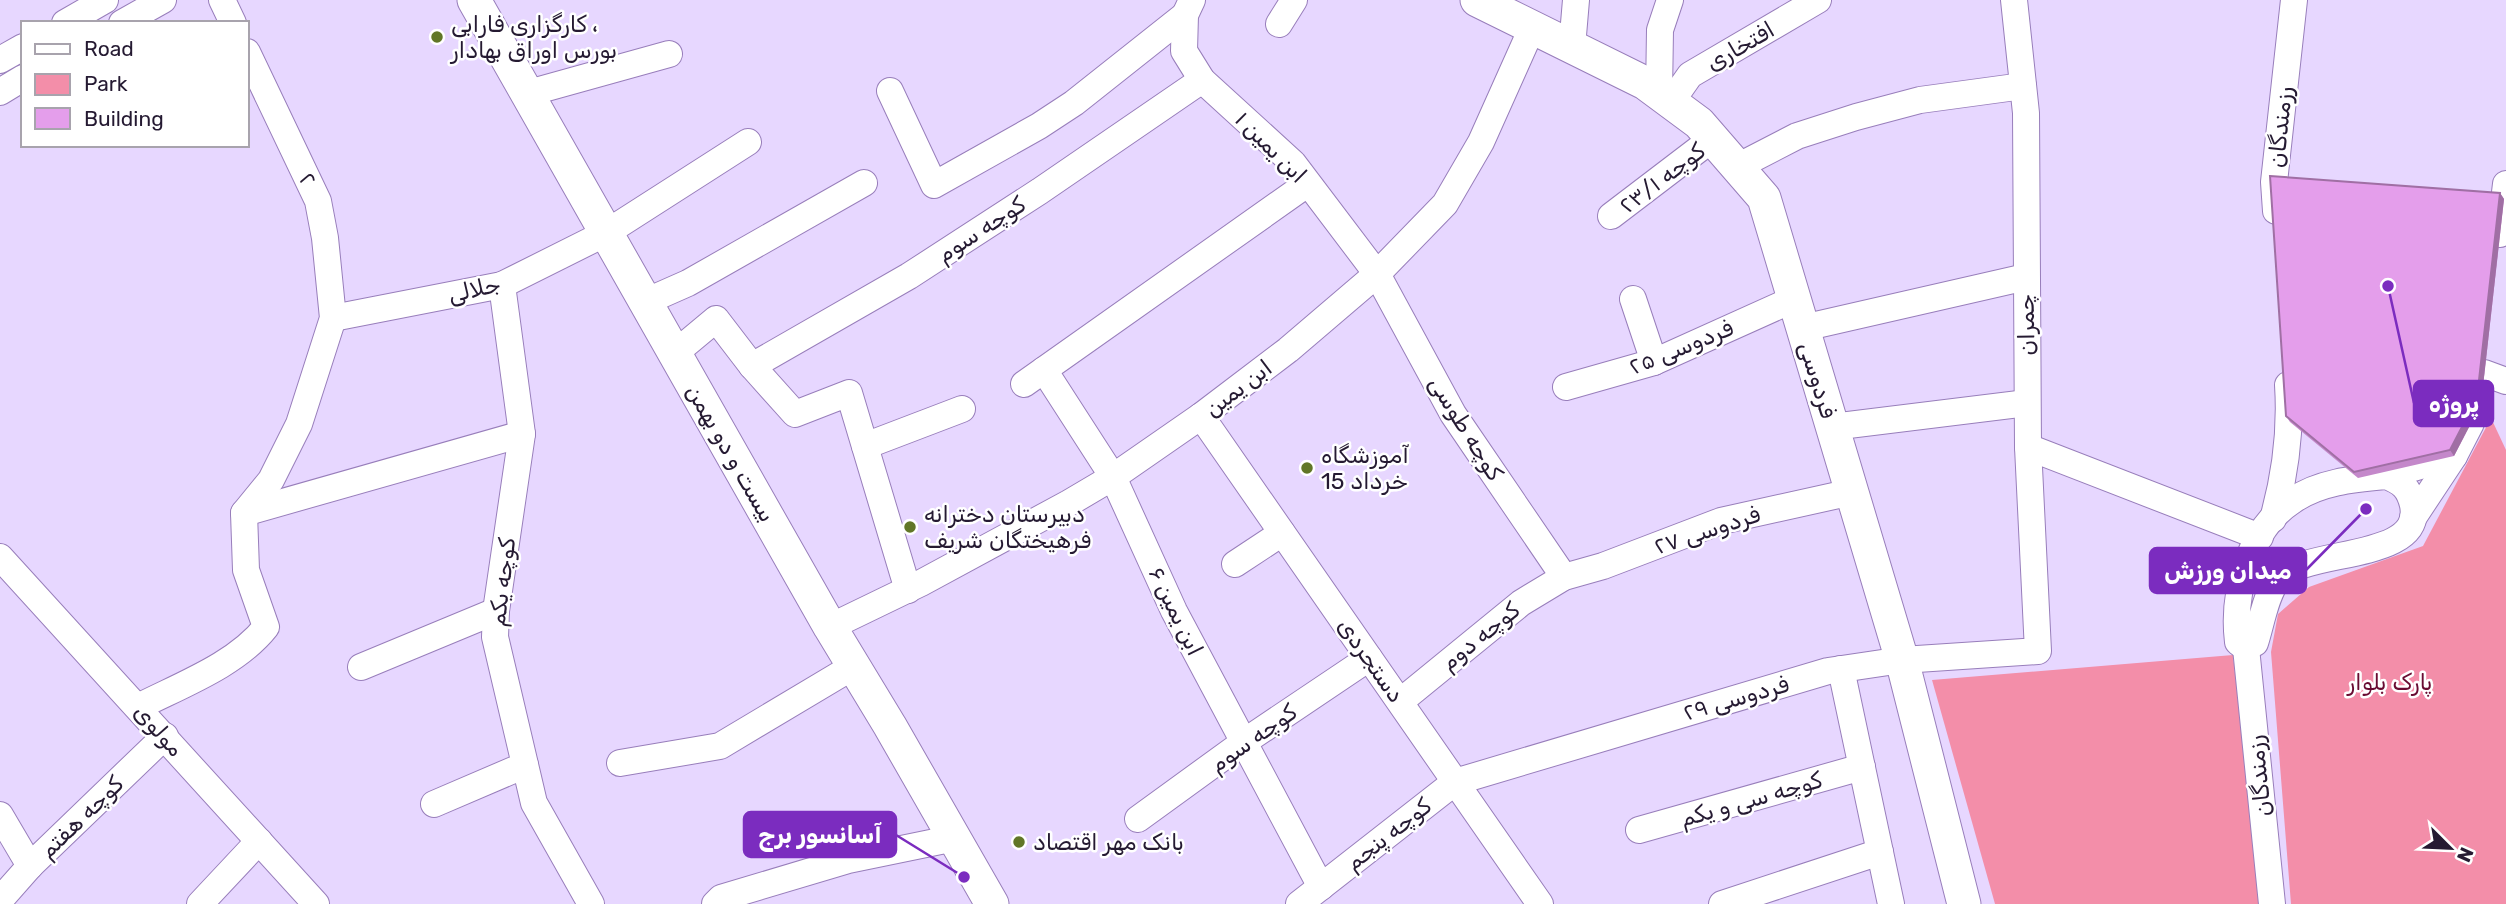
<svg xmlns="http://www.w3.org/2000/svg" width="2506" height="904" font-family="Rubik,Vazirmatn,sans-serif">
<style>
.green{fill:#f38ea9}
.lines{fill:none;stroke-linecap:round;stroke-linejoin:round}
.minor-casing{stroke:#987ebb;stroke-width:28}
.major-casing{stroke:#987ebb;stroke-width:35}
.minor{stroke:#fff;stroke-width:26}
.major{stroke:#fff;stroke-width:33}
.wall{fill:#c488ca}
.shaded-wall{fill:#a06fa4}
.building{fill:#e49eeb;stroke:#a06fa4;stroke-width:2}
.poi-dot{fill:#617627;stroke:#fff;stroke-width:2.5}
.labels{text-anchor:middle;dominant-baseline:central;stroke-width:5;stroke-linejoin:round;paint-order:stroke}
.poi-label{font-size:23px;fill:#251a32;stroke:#fff;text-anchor:start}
.street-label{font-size:23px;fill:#251a32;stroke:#fff}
.park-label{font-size:23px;fill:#690b32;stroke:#fff}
.leader{fill:none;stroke:#7b2cbf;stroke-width:2.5}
.callout-dot{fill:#7b2cbf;stroke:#fff;stroke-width:2.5}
.callout{fill:#7b2cbf;stroke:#7b2cbf;stroke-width:2.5}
.callout-label{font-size:24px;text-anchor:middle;font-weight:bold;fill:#fff}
</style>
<rect width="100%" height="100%" fill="#e7d7ff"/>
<!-- green -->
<g class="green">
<path d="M2491,418L2506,450V904H2291L2271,652L2278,614L2309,587L2423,546Z"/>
<path d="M2233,655L2260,904H1995L1932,680Z"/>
</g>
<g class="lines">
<!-- minor casing -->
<g class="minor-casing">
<g id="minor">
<path d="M222,0L233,23"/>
<path d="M1192,0L1185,15L1184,51L1202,80L1293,163L1377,274L1453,414L1564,577"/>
<path d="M65,23L105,0"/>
<path d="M122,23L163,0"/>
<path d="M1279,24L1294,0"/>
<path d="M1572,47L1576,0"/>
<path d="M0,60L23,47"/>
<path d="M890,91L934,185L1039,126L1074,103L1185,15"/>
<path d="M0,92L23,78"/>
<path d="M525,94L669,54"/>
<path d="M1659,94L1660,30L1670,0"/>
<path d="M1671,102L1690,75L1818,0"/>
<path d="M1737,167L1797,136L1856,117L1920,100L2023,86"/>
<path d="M2276,211L2274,182L2294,0"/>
<path d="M1611,216L1712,139"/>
<path d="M2500,234L2506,184"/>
<path d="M502,285L522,434L496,611L495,637L534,803L591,904"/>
<path d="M1633,299L1654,362"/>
<path d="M645,302L688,283L864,183"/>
<path d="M333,318L502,285L606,233L748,142"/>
<path d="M1803,328L2026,277"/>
<path d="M674,354L716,319L752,366L795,414L849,393L908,590"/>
<path d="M752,366L909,276L1040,191L1202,80"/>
<path d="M1044,370L1113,477L1174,611L1321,887"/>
<path d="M2484,373L2506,381"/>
<path d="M1024,384L1307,184"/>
<path d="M1566,387L1654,362L1794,299"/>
<path d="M1201,416L1540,904"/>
<path d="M1832,427L2027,403"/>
<path d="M865,446L962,409"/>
<path d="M2028,447L2260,537"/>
<path d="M2386,476C2402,482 2409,488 2413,505C2424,562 2306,548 2279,578C2266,592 2261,625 2255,643L2246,648L2238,642C2232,594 2249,529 2292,501C2319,482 2353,479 2386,476Z"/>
<path d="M2386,476L2454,456"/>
<path d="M244,513L522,434"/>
<path d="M2413,518L2454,456L2471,423"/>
<path d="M2273,519C2285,476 2291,430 2288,385"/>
<path d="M0,557L316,904"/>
<path d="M1235,564L1282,533"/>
<path d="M830,627L921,583L1069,503L1113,477L1201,416L1288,350L1377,274L1445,204L1481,142L1532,28"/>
<path d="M2246,648L2272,904"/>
<path d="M361,667L496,611"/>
<path d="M1841,669L1891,904"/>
<path d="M1401,701L1521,603L1564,577L1603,566L1721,521L1852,492"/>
<path d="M138,707C181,685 236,665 266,627L246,570L244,513L271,480L299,424L333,318L325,238L318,201L247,52"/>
<path d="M620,763L720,746L854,666"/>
<path d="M434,804L525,765"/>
<path d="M0,815L30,866"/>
<path d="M1138,819L1244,742L1369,658"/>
<path d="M1639,830L1862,767"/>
<path d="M0,900L30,866L165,736"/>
<path d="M200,904L259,841"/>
<path d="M715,904L721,898L848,860L955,838"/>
<path d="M1299,904L1455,782L1828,671L1902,660L2038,651L2028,447L2026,113L2014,0"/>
<path d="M1722,904L1880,852"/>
</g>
</g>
<!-- major casing -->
<g class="major-casing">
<g id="major">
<path d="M474,0L830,627L890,726L992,904"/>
<path d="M1477,0L1645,83L1699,123L1764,198L1902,660L1964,904"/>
</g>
</g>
<!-- minor -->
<use href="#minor" class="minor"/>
<!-- major -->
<use href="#major" class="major"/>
</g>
<!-- wall -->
<path class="wall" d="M2500,193L2504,199L2481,404L2454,456L2358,478L2290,422L2286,416Z"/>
<!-- shaded-wall -->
<path class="shaded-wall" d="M2500,193L2504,199L2481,404L2454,456L2450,450Z"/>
<!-- building -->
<path class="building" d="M2270,176L2500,193L2477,398L2450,450L2354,472L2286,416Z"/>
<!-- markers -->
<g class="poi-dot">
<circle cx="437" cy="37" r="7"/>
<circle cx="1307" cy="468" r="7"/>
<circle cx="910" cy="527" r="7"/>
<circle cx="1019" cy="842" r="7"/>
</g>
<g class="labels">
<!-- poi labels -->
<g class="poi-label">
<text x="451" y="24">کارگزاری فارابی ،<tspan x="451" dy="26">بورس اوراق بهادار</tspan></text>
<text x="1321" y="455">آموزشگاه<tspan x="1321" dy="26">15 خرداد</tspan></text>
<text x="924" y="514">دبیرستان دخترانه<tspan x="924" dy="26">فرهیختگان شریف</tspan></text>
<text x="1033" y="842">بانک مهر اقتصاد</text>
</g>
<!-- street labels -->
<g class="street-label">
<text transform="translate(1740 46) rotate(-30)">افتخاری</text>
<text transform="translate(2280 127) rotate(-84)">رزمندگان</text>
<text transform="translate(1271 147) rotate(45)">ابن یمین ۱</text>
<text transform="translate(1662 178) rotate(-37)">کوچه ۲۳/۱</text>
<text transform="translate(308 179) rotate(64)">۲</text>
<text transform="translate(981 229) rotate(-33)">کوچه سوم</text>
<text transform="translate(474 289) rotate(-13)">جلالی</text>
<text transform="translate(2026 325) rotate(-91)">چمران</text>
<text transform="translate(1681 347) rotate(-22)">فردوسی ۲۵</text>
<text transform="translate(1818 380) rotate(73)">فردوسی</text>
<text transform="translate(1238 388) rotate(-37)">ابن یمین</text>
<text transform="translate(1466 428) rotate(58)">کوچه طوسی</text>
<text transform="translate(731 453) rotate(60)">بیست و دو بهمن</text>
<text transform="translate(1707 530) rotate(-18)">فردوسی ۲۷</text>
<text transform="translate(502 582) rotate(-83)">کوچه یکم</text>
<text transform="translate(1176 611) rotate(64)">ابن یمین ۶</text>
<text transform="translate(1480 636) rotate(-39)">کوچه دوم</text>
<text transform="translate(1371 660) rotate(55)">دستجردی</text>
<text transform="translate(1736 698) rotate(-16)">فردوسی ۲۹</text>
<text transform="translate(159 730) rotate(48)">مولوی</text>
<text transform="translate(1253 738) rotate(-35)">کوچه سوم</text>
<text transform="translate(2259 776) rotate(-96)">رزمندگان</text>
<text transform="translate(1751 799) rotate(-16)">کوچه سی و یکم</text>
<text transform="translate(81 817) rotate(-44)">کوچه هفتم</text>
<text transform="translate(1388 834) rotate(-38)">کوچه پنجم</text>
</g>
<!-- park labels -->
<g class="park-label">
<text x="2390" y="682">پارک بلوار</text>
</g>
</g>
<!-- callouts -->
<path class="leader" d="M2388 286L2414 403M2366 509L2306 570M964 877L896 835"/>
<g class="callout-dot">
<circle cx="2388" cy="286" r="7"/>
<circle cx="2366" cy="509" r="7"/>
<circle cx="964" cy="877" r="7"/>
</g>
<g class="callout">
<rect x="2414" y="381" width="79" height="45" rx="7"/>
<rect x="2150" y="548" width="156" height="45" rx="7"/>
<rect x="744" y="812" width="152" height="45" rx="7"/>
</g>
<g class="callout-label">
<text x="2454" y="412">پروژه</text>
<text x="2228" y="579">میدان ورزش</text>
<text x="820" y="843">آسانسور برج</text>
</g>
<!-- legend -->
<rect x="21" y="21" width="228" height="126" fill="#ffffff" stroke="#a8a3ad" stroke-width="2"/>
<rect x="35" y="44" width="35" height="10" fill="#ffffff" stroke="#a8a3ad" stroke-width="2"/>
<text x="84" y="56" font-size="21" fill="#251a32">Road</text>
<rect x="35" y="74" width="35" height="21" fill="#f38ea9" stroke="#a8a3ad" stroke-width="2"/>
<text x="84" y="91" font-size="21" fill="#251a32">Park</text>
<rect x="35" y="108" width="35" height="21" fill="#e49eeb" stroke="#a8a3ad" stroke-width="2"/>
<text x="84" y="126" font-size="21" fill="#251a32">Building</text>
<!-- north arrow -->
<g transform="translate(2450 848) rotate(114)" stroke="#ffffff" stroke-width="5" paint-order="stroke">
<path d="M0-5L12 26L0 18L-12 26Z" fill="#251a32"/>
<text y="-10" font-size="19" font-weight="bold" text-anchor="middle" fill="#251a32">N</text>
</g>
</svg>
